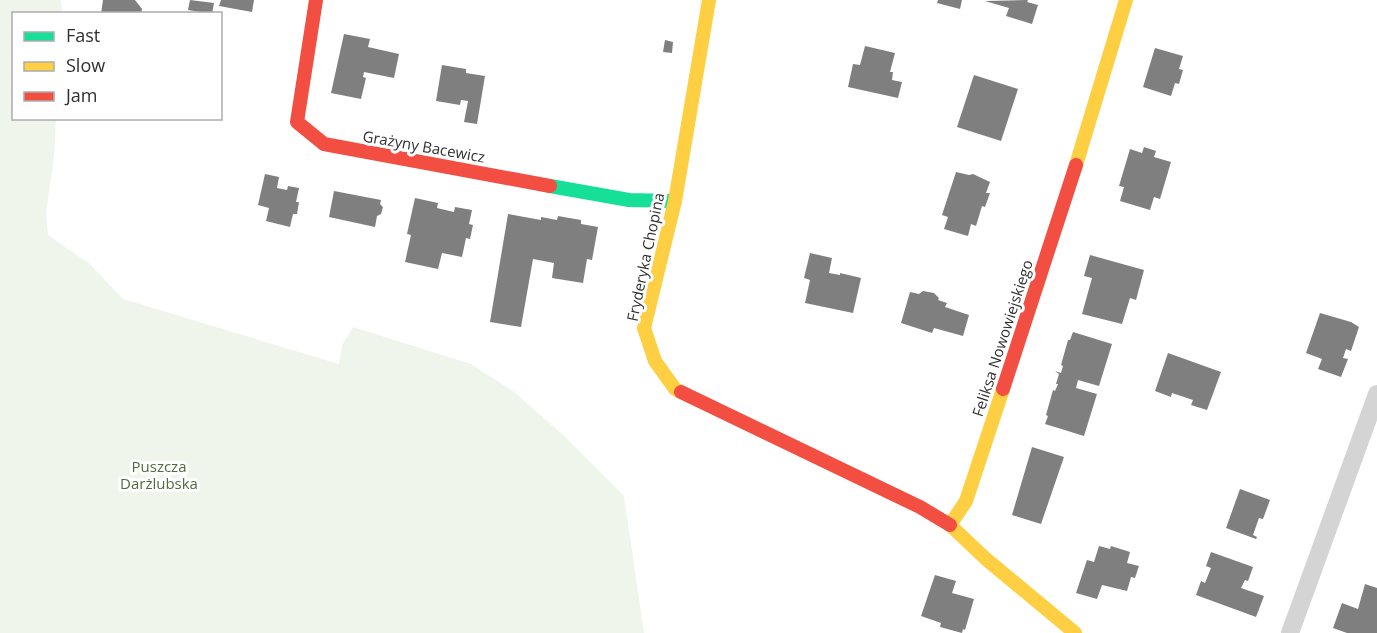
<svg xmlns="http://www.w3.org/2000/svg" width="1377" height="633" font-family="'Open Sans',sans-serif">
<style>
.green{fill:#f0f5ec}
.building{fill:#7f7f7f}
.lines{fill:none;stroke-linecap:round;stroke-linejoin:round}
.street{stroke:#d4d4d4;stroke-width:18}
.fast{stroke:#16e098;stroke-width:14}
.slow{stroke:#ffcf43;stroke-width:14}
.jam{stroke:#f24e42;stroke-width:14}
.labels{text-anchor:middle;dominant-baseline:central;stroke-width:6;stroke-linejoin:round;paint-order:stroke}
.street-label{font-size:15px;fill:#2f2f2f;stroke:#fff}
.park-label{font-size:15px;fill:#4e6c3c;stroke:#fff}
</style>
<rect width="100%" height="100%" fill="#fff"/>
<!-- green -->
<path class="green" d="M0,0H61L62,13L14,14V118L56,119L54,156L46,214L48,235L90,264L123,299L339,364L342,345L353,327L471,364L513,391L563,435L624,496L644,633H0Z"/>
<!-- building -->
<g class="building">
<path d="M103,0H135L142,9L141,14H101Z"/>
<path d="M190,0L214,3L212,14L188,10Z"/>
<path d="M221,0H254L252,12L219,6Z"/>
<path d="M938,0H962L960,9L937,3Z"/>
<path d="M1028,0L1027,2L1038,5L1032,24L1006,16L1009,8L985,1Z"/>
<path d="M344,34L370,39L368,47L399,54L394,78L364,72L363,77L366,78L361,99L331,93Z"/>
<path d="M665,40L673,42L672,53L663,52Z"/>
<path d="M865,46L895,53L890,72H893L892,80L902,82L898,98L848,87L853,64L860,65Z"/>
<path d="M1155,48L1183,56L1179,69L1183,70L1179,84L1175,83L1171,96L1143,87Z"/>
<path d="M442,65L466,69V73L485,76L477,124L464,122L468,101L461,100L460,105L436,101Z"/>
<path d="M974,75L1018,89L1001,141L957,127Z"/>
<path d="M1144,147L1156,151L1154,157L1171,162L1160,199L1154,197L1150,210L1120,201L1124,187L1119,186L1130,149L1142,153Z"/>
<path d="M956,172L969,175L973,174L990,182L986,193H990L985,207L982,206L976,226L971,224L968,236L944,229L948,217L942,215Z"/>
<path d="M265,174L279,177L277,188L287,190L288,186L299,188L296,202H299L297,214H293L290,227L266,221L269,208L258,205Z"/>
<path d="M334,191L381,200L380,204L383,207L381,214L377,216L375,227L329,217Z"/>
<path d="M415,198L438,203L437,208L454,212L455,207L472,210L469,224L473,225L470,239L466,238L462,257L442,253L438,269L405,262L411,235L407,234Z"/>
<path d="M508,214L541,220V217L557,220L558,216L581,220V224L598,227L592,260L587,259L583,283L552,278L554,263L533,259L521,327L490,322Z"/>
<path d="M810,253L832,258L829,273L840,275V273L861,278L853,313L805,303L810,280L804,278Z"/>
<path d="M1090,255L1144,270L1136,300L1130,298L1122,324L1082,314L1092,278L1084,276Z"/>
<path d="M923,291L934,293L939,298L938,300L947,303L945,307L969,315L963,336L934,328L932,333L901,323L910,292L919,294Z"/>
<path d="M1320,313L1351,322L1359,327L1351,351L1346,349L1343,358L1348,359L1341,377L1318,369L1322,359L1306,353Z"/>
<path d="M1073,332L1112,344L1099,386L1078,380L1076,388L1097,394L1084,436L1045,424L1048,416L1046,415L1053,390L1055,391L1058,384H1056L1059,374L1055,371L1061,373L1063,366L1061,365L1068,340H1070Z"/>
<path d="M1168,353L1221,372L1207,410L1191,405L1193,400L1172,393L1171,397L1155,391Z"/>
<path d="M1032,447L1064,457L1041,524L1012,515Z"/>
<path d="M1240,489L1270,500L1263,519L1259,518L1253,535L1257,537L1256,539L1226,528Z"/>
<path d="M1099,546L1110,549L1111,546L1130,552L1127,563L1139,566L1135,578L1131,577L1127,591L1102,585L1097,599L1076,593L1087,560L1094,562Z"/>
<path d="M1211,552L1253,567L1248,581L1245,580L1241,588L1264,596L1256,617L1196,595L1201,581L1205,583L1211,568L1206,566Z"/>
<path d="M935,575L956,581L952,593L974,599L965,630L963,629L962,633L940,627L941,623L921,616Z"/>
<path d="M1365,584L1377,588V633H1347L1333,628L1342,603L1358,609Z"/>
</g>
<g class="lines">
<!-- street -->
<path class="street" d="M1290,633L1377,394"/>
<!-- fast -->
<path class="fast" d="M550,186L629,200L675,201"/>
<!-- slow -->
<g class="slow">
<path d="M1076,165L1126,0"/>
<path d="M1003,389L966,501L950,525L986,559L1075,633"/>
<path d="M681,392L675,389L655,361L644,328L675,201L709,0"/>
</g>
<!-- jam -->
<g class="jam">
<path d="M316,0L297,122L324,144L550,186"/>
<path d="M1003,389L1076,165"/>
<path d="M681,392L920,507L950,525"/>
</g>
</g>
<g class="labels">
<!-- street labels -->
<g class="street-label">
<text transform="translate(424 146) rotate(10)">Grażyny Bacewicz</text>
<text transform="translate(645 257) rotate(-78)">Fryderyka Chopina</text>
<text transform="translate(1002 338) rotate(-72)">Feliksa Nowowiejskiego</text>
</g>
<!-- park labels -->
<g class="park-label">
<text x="159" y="466">Puszcza<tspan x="159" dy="17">Darżlubska</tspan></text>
</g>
</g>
<!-- legend -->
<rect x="12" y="12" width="210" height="108" fill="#ffffff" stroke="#acacac" stroke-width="1.5"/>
<rect x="24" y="32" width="30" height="9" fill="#16e098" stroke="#acacac" stroke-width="1.5"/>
<text x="66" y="42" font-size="18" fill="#2f2f2f">Fast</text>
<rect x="24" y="62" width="30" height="9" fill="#ffcf43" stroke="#acacac" stroke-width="1.5"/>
<text x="66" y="72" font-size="18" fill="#2f2f2f">Slow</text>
<rect x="24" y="92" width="30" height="9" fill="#f24e42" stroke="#acacac" stroke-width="1.5"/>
<text x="66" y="102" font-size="18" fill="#2f2f2f">Jam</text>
</svg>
